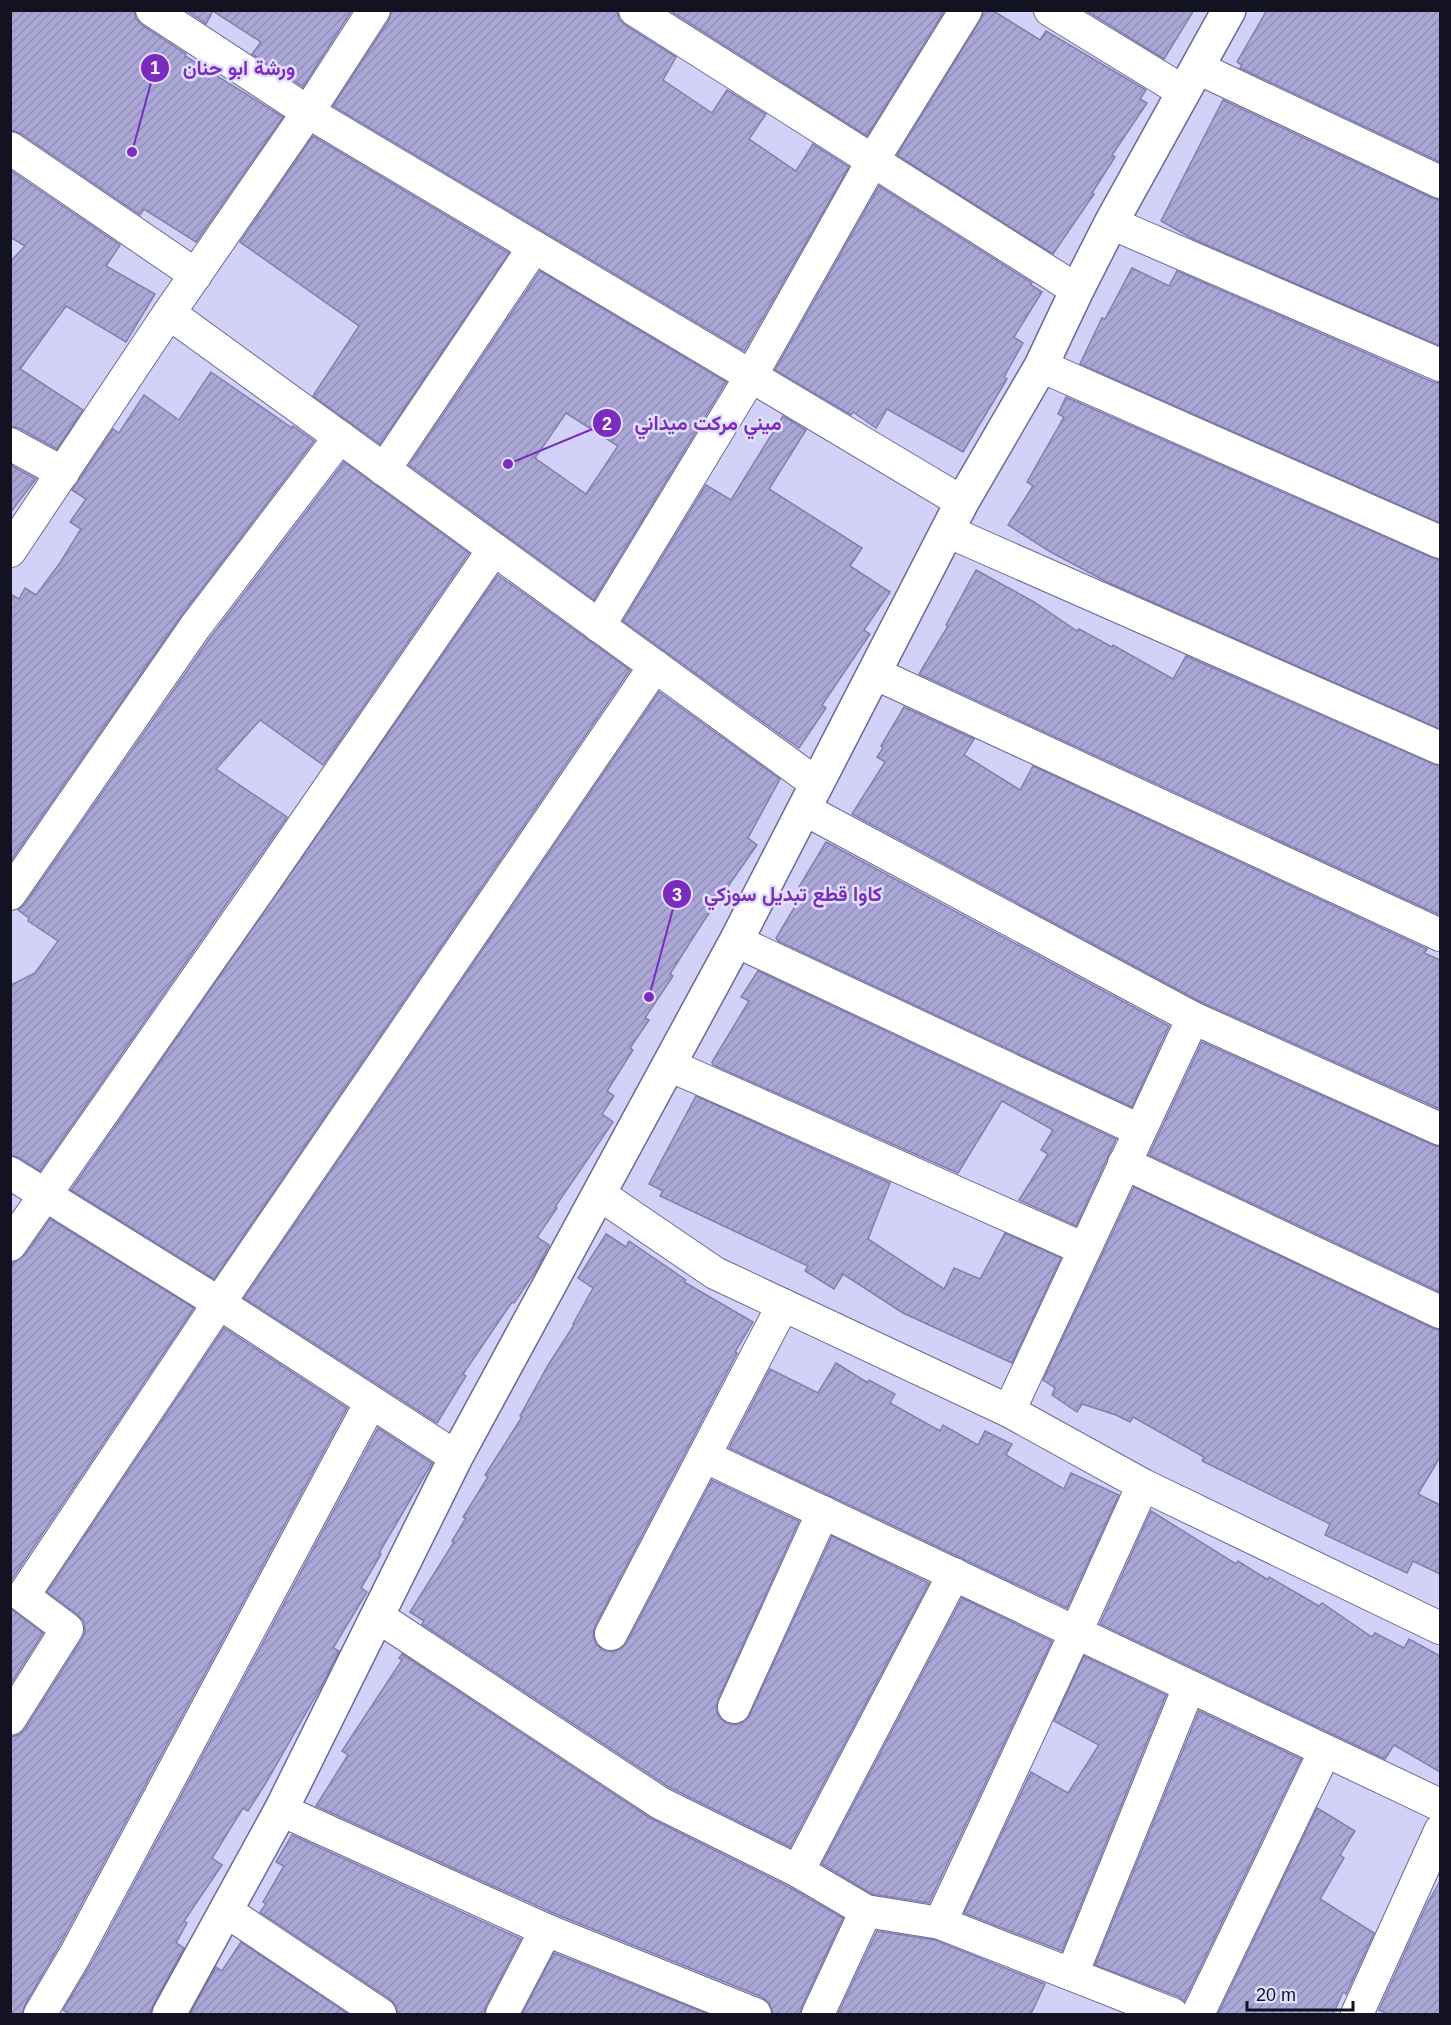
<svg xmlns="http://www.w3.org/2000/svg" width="1451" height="2025" font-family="Arial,Vazirmatn,sans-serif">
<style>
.building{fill:url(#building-hatch);stroke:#827fac;stroke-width:1.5;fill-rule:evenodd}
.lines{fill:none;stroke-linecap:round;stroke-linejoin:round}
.street-casing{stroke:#6c6994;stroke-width:34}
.secondary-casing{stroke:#6c6994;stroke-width:36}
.street{stroke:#fff;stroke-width:32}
.secondary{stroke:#fff;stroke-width:33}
.leader{fill:none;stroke:#7b2cbf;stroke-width:2}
.callout-dot{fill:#7b2cbf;stroke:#e0dffd;stroke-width:2}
.mark-label{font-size:18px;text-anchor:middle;font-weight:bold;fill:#fff}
.callout-label{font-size:20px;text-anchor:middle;font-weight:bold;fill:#7b2cbf;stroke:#e0dffd;stroke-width:5;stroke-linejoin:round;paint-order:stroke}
</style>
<defs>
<pattern id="building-hatch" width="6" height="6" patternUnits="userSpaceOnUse" patternTransform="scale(1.5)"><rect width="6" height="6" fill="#aaa7d6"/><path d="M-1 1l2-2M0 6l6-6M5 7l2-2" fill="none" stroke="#918fb7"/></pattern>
</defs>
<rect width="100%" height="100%" fill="#d2d1f8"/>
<!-- building -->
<g class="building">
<path d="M10,10H134L136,19L142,25L186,54L185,56L283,117L196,242L144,209L140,215L20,133L10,130Z"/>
<path d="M186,10H352L303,87L252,54L261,42L213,11L206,24Z"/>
<path d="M392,10H617L619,19L625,25L676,57L663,80L712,113L727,90L766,114L749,139L796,171L813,144L849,167L744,351L333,106L389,20Z"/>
<path d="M669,10H945L867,136Z"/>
<path d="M984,10H992L1040,40L1046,31L1146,90L1140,99L1147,103L1112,155L1115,157L1092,193L1094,194L1053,254L897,155L981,19Z"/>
<path d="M1085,10H1194L1164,59Z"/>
<path d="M1267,10H1440V162L1240,68L1242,65L1237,62Z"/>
<path d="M1223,100L1432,198L1440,200V346L1193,239L1161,221Z"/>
<path d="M313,136L509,253L380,444L313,396L359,326L240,242Z"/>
<path d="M10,170L120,245L106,266L155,294L126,342L66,306L20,369L83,410L57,449L19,428L10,426V262L25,246L10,237Z"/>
<path d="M879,186L1032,283L1031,285L1042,292L1014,337L1023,343L1004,377L1007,379L963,452L887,409L876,428L853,412L851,415L775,370Z"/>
<path d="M1132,268L1169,286L1177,271L1433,382L1440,383V523L1080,364L1102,318L1105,319Z"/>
<path d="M540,271L726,382L594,600L409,465ZM566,413L618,446L586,494L535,458Z"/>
<path d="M211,372L292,428L293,426L314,441L181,616L10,862V594L19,599L25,588L36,595L60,563L81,529L70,522L86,499L72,490L113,429L119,433L144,395L179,420Z"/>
<path d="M1066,397L1433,558L1440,560V729L1107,582L1049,551L1008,525L1033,486L1027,482L1064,417L1058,414Z"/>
<path d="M783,416L806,430L769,489L862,548L850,566L890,592L864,630L870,634L822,705L826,708L799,748L623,621L706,485L731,500Z"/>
<path d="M344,462L469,553L323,765L260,720L216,769L287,817L40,1171L20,1158L10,1155L11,985L35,973L58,941L28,921L29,918L18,910L25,904L210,638Z"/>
<path d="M10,465L36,479L10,513Z"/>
<path d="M976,570L1034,602L1077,631L1079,629L1112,647L1113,645L1173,679L1186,656L1433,764L1440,766V915L919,674L948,626L946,625Z"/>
<path d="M498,575L630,670L214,1279L71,1190Z"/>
<path d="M659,692L780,779L748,838L757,845L703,922L670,974L673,976L645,1018L649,1020L630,1048L633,1050L607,1091L614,1096L602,1114L613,1122L555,1207L557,1208L537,1237L549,1245L537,1269L514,1303L512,1302L463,1374L466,1376L437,1423L244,1298Z"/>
<path d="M904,707L974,739L964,755L1020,790L1033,766L1427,949L1424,953L1440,960V1109L1201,1002L852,814L885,762L877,757L883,748L881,746Z"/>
<path d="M826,842L1169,1026L1132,1107L778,941L776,938L805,890L799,887Z"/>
<path d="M758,971L1116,1139L1076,1226L1019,1200L1048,1154L1041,1150L1053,1130L1002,1101L958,1173L713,1065L712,1062L749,1001L741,997Z"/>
<path d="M1202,1042L1433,1145L1440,1147V1292L1149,1155Z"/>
<path d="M696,1096L890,1183L868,1239L944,1289L954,1268L980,1279L1005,1233L1061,1258L1012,1363L903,1313L843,1274L834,1289L805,1271L808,1266L660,1196L663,1191L649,1184Z"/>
<path d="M1134,1187L1432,1328L1440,1330V1457L1418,1494L1440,1505V1574L1413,1561L1407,1573L1325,1535L1330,1524L1202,1461L1204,1457L1133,1417L1130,1422L1116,1415L1082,1404L1077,1412L1052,1395L1055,1388L1043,1380Z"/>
<path d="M50,1219L194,1308L10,1582V1267L14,1262L25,1255Z"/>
<path d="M606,1234L626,1247L629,1241L686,1280L684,1282L753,1322L735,1352L737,1353L595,1626L593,1635L596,1644L603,1650L612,1652L621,1649L627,1642L712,1480L799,1521L718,1700L716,1709L719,1717L726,1723L736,1725L745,1721L750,1714L832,1536L929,1583L790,1847L669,1787L422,1624L424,1621L410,1612L454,1542L452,1541L466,1518L463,1517L488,1477L485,1475L522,1417L520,1416L547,1367L574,1325L573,1324L593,1288L578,1278Z"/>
<path d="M224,1328L347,1408L59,1946L25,2005L22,2014H10V1737L19,1735L25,1729L82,1639L85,1631L84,1622L78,1615L47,1592Z"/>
<path d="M836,1363L868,1383L869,1380L895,1394L890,1403L940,1431L943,1425L978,1445L985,1431L1012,1444L1006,1455L1064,1489L1071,1473L1119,1495L1067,1608L729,1448L770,1369L818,1393Z"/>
<path d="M378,1428L432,1463L379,1553L381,1554L361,1588L367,1592L333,1648L339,1651L322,1685L267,1781L248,1811L243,1808L212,1858L222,1865L184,1921L187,1923L176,1943L184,1948L153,2005L150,2014H70L63,2010L91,1964Z"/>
<path d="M1151,1511L1236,1564L1238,1561L1268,1580L1269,1577L1319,1606L1322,1603L1372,1637L1375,1633L1404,1648L1409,1639L1440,1656V1772L1394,1745L1385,1759L1100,1624Z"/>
<path d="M962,1598L1052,1641L929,1903L872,1894L822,1864Z"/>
<path d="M10,1608L43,1633L10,1685Z"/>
<path d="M402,1654L650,1818L789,1887L843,1918L802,2006L800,2014H773L769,2003L762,1997L553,1913L316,1806L348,1755L342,1751L402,1660L399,1658Z"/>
<path d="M1084,1656L1166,1695L1062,1951L964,1913L1031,1772L1068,1793L1099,1745L1054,1721Z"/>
<path d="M1199,1711L1301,1759L1184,2001L1179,1997L1095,1965Z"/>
<path d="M1317,1808L1355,1831L1340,1855L1344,1858L1320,1899L1374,1933L1346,1994L1343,1992L1333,2014H1218Z"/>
<path d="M292,1835L521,1939L486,2006L484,2014H398L396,2006L390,1999L260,1912L266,1904L263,1902L284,1866L276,1862Z"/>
<path d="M1440,1881V2014H1388L1379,2010L1426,1906Z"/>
<path d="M877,1931L935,1940L1045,1984L1031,2014H838Z"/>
<path d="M241,1942L348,2014H190L216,1967L222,1971Z"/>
<path d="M554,1953L708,2014H522Z"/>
</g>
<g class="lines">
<!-- street casing -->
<g class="street-casing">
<g id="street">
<path d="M152,10L308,112L962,502"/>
<path d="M635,10L1077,290"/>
<path d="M1050,10L1184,92"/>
<path d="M1198,68L1440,182"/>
<path d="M10,148L196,275"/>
<path d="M1111,223L1440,365"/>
<path d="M169,313L817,784"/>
<path d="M1041,366L1440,542"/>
<path d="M10,444L63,473"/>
<path d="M384,470L534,247"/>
<path d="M947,531L1440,748"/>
<path d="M10,551L169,313L308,112L374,10"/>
<path d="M599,626L751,376L873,160L966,10"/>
<path d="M874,673L1440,935"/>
<path d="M804,809L1193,1018L1440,1129"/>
<path d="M10,894L195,627L340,437"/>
<path d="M736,941L1139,1130"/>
<path d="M669,1065L1084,1249"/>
<path d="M1124,1163L1440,1312"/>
<path d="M10,1173L219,1303L456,1457"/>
<path d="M599,1194L715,1273L1009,1411L1143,1485L1440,1628"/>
<path d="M10,1245L258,891L494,549"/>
<path d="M1009,1411L1193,1018"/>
<path d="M704,1456L1440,1805"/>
<path d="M377,1616L660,1803L798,1871L866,1911L940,1923L1172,2014"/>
<path d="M611,1634L783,1305"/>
<path d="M734,1707L823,1512"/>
<path d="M10,1719L67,1629L23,1596L219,1303L655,666"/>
<path d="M281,1810L546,1930L755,2014"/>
<path d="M798,1871L954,1574"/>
<path d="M226,1911L380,2014"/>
<path d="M940,1923L1076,1632L1143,1485"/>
<path d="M1072,1974L1189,1687"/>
<path d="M40,2014L75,1955L371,1402"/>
<path d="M502,2014L546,1930"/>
<path d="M818,2014L866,1911"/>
<path d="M1198,2014L1325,1751"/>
<path d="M1357,2014L1440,1831"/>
</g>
</g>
<!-- secondary casing -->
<g class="secondary-casing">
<path id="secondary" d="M169,2014L281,1810L456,1457L736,941L962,502L1041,366L1077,290L1111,223L1229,10"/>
</g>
<!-- street -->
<use href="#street" class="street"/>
<!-- secondary -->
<use href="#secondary" class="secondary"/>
</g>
<!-- callouts -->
<path class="leader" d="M132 152L155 68M508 464L607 423M649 997L677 894"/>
<g class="callout-dot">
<circle cx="132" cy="152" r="6"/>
<circle cx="508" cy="464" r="6"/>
<circle cx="649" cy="997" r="6"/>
<circle cx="155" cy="68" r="15"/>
<circle cx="607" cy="423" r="15"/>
<circle cx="677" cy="894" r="15"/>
</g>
<g class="mark-label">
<text x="155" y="74">1</text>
<text x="607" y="430">2</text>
<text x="677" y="901">3</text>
</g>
<g class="callout-label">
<text x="239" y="75">ورشة ابو حنان</text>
<text x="708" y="430">ميني مركت ميداني</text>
<text x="793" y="901">كاوا قطع تبديل سوزكي</text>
</g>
<!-- border -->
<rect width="1451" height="2025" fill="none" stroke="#131222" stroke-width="24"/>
<!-- scale -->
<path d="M1247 2001v9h106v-9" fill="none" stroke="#131222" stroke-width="3"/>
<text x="1256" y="2001" font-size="18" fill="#131222" stroke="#e0dffd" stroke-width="4.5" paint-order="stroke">20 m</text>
</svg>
